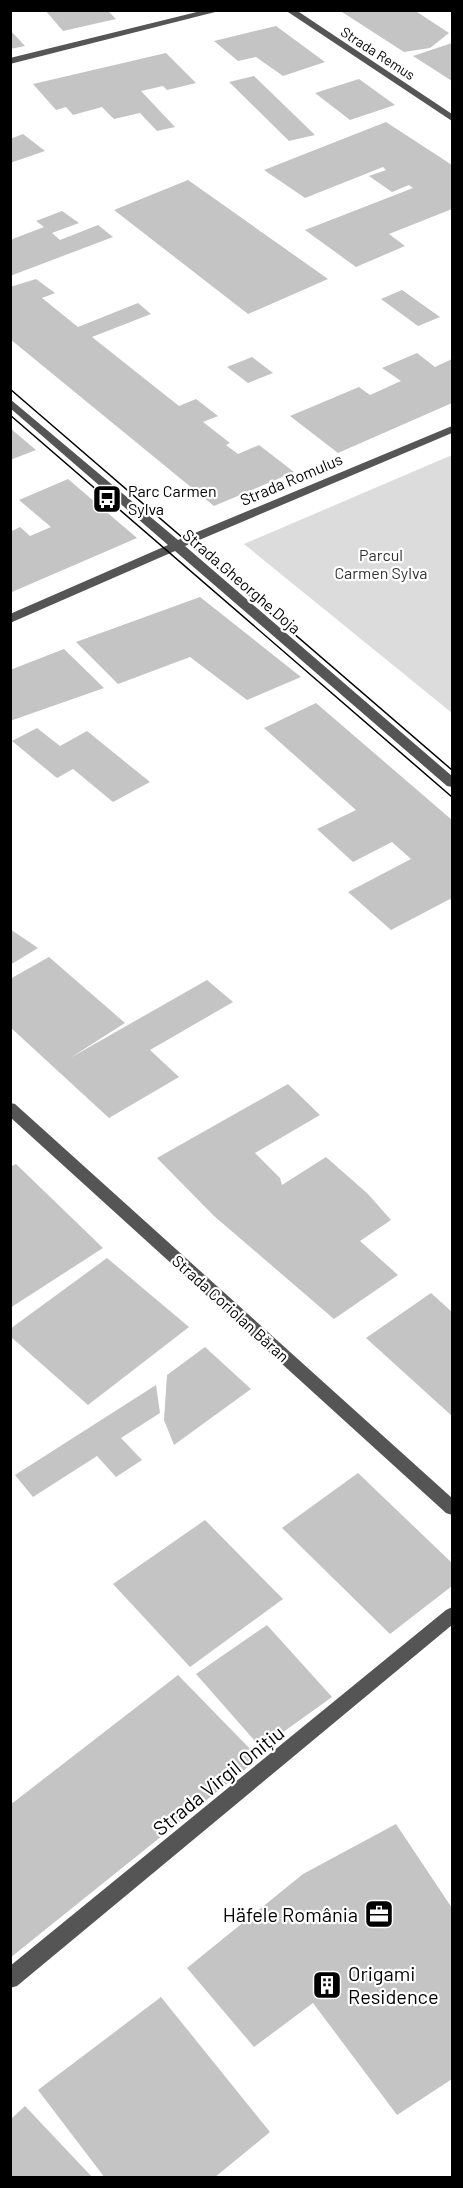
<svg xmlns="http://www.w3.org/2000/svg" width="463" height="2188" font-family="Barlow,sans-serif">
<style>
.green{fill:#dcdcdc}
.building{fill:#c4c4c4}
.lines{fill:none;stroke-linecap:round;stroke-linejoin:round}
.minor{fill:#555;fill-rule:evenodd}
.tram{stroke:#000;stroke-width:1.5}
.labels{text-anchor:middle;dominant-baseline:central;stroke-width:4.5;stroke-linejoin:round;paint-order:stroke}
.far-street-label{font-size:14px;fill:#000;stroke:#fff}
.street-label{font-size:16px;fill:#000;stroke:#fff}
.poi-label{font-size:16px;fill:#000;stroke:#fff;text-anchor:start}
.park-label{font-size:16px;fill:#333;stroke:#fff}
.near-street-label{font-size:20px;fill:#000;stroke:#fff}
.near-poi-label{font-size:20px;fill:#000;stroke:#fff;text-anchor:end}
</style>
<rect width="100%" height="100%" fill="#fff"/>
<!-- green -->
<path class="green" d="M452,455V713L244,544Z"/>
<!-- building -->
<g class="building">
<path d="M45,10H107L116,19L63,31Z"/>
<path d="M344,10H414L449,33L430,48L404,52L342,12Z"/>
<path d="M276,26L325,62L283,76L256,57L238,61L214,41Z"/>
<path d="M10,30L25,46L10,49Z"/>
<path d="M452,43V81L413,56Z"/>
<path d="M166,53L196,83L167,90L163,86L141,91L175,127L157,131L140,113L114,119L102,107L73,115L66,107L56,110L33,84Z"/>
<path d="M254,76L315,135L289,141L229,82Z"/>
<path d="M359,79L395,105L350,120L315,93Z"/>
<path d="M386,122L452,165V209L389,234L405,246L356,267L305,230L413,188L409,185L392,192L369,176L386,170L383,167L305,198L264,170Z"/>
<path d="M23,134L45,151L10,163V139Z"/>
<path d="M188,180L328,279L248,314L114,210Z"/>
<path d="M62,211L79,223L52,233L60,240L98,225L113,237L10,276V240L44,227L36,221Z"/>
<path d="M36,279L55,293L42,298L78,327L138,303L151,314L92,337L179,406L196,399L218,416L203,422L230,443L226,445L238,454L259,445L294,472L214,506L10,339V287Z"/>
<path d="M402,290L440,317L418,326L381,299Z"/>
<path d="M417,353L435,367L452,359V403L338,453L290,416L359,387L370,395L401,381L382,368Z"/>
<path d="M252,357L273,373L248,383L227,367Z"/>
<path d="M10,428L36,450L10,460Z"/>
<path d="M68,479L137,538L12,592L10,532L20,527L30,536L51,527L19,500Z"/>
<path d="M200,597L301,677L247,700L190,657L118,684L76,642Z"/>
<path d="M64,649L104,688L10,721V670Z"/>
<path d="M316,703L452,820V901L450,899L391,930L348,892L411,859L392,842L353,862L317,829L356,810L264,728Z"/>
<path d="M37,728L60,746L87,731L150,782L113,802L73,769L57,778L12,741Z"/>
<path d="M10,929L38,948L10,965Z"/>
<path d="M49,957L125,1023L70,1058L207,980L233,1002L150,1050L179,1077L109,1118L10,1027V979Z"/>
<path d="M288,1084L320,1115L255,1153L280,1178L282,1185L326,1157L368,1194L391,1220L360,1241L398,1275L334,1319L214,1216L157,1158Z"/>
<path d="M16,1164L103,1248L10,1308V1167Z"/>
<path d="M107,1258L189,1327L88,1405L10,1336V1329Z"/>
<path d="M431,1293L452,1312V1416L366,1338Z"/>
<path d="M205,1347L251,1389L174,1445L164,1420L167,1375Z"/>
<path d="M156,1385L160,1413L121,1438L142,1460L116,1477L97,1456L33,1497L15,1475Z"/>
<path d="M358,1473L452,1563V1586L390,1634L282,1528Z"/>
<path d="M205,1520L283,1599L190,1667L113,1584Z"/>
<path d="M267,1625L332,1697L261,1748L196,1674Z"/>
<path d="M178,1675L259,1758L10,1958V1805Z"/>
<path d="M396,1824L452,1908V2079L397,2115L313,2003L254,2047L187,1968L303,1874Z"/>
<path d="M161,1997L270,2132L214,2178H105L38,2090Z"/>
<path d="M25,2106L93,2178H10V2120Z"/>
</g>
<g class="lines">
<!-- minor -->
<g class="minor">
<path d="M205,10H223L10,64V58Z"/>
<path d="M285,10H296L452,114V121Z"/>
<path d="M10,399L178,540L452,426V433L185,546L452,776V787L447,786L175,551L10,623V614L168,545L10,408Z"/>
<path d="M10,1103L15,1104L452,1498V1515L446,1513L10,1117Z"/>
<path d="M452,1607V1625L17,1986L10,1988V1966L446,1610Z"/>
</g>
<!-- tram -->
<g class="tram">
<path d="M10,389L452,770"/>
<path d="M10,415L452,797"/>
</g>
</g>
<!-- icons -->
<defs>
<g id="bus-square" transform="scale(1.5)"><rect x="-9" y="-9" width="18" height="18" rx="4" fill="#000" stroke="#fff"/><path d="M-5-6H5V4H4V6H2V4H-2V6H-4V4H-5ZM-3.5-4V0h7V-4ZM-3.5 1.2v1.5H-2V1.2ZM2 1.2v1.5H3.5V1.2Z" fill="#fff"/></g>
<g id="office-square" transform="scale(1.5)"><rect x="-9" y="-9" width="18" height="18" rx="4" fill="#000" stroke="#fff"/><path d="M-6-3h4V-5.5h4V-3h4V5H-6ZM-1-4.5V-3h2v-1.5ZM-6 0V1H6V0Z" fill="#fff"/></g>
<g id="building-square" transform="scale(1.5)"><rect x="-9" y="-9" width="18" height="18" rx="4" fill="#000" stroke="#fff"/><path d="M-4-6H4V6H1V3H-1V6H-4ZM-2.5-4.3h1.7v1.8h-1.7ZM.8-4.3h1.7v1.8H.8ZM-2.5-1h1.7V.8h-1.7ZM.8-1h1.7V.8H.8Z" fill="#fff"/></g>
</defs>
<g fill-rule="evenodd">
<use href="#bus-square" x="107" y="499"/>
<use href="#office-square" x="379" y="1914"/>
<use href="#building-square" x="327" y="1985"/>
</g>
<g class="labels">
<!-- far-street labels -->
<g class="far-street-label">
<text transform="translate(378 53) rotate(33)">Strada Remus</text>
</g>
<!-- street labels -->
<g class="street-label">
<text transform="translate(291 479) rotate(-23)">Strada Romulus</text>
<text transform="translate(242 581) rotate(41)">Strada Gheorghe Doja</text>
<text transform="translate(231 1308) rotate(42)">Strada Coriolan Băran</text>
</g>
<!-- poi labels -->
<g class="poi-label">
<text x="128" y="490">Parc Carmen<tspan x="128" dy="18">Sylva</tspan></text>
</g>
<!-- park labels -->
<g class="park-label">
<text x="381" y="554">Parcul<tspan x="381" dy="18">Carmen Sylva</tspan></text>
</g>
<!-- near-street labels -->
<g class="near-street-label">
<text transform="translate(218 1780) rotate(-39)">Strada Virgil Onițiu</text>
</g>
<!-- near-poi labels -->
<g class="near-poi-label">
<text x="358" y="1914">Häfele România</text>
<text x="348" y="1973" text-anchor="start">Origami<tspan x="348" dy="23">Residence</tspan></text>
</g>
</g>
<!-- border -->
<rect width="463" height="2188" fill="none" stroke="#000000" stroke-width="24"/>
</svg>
